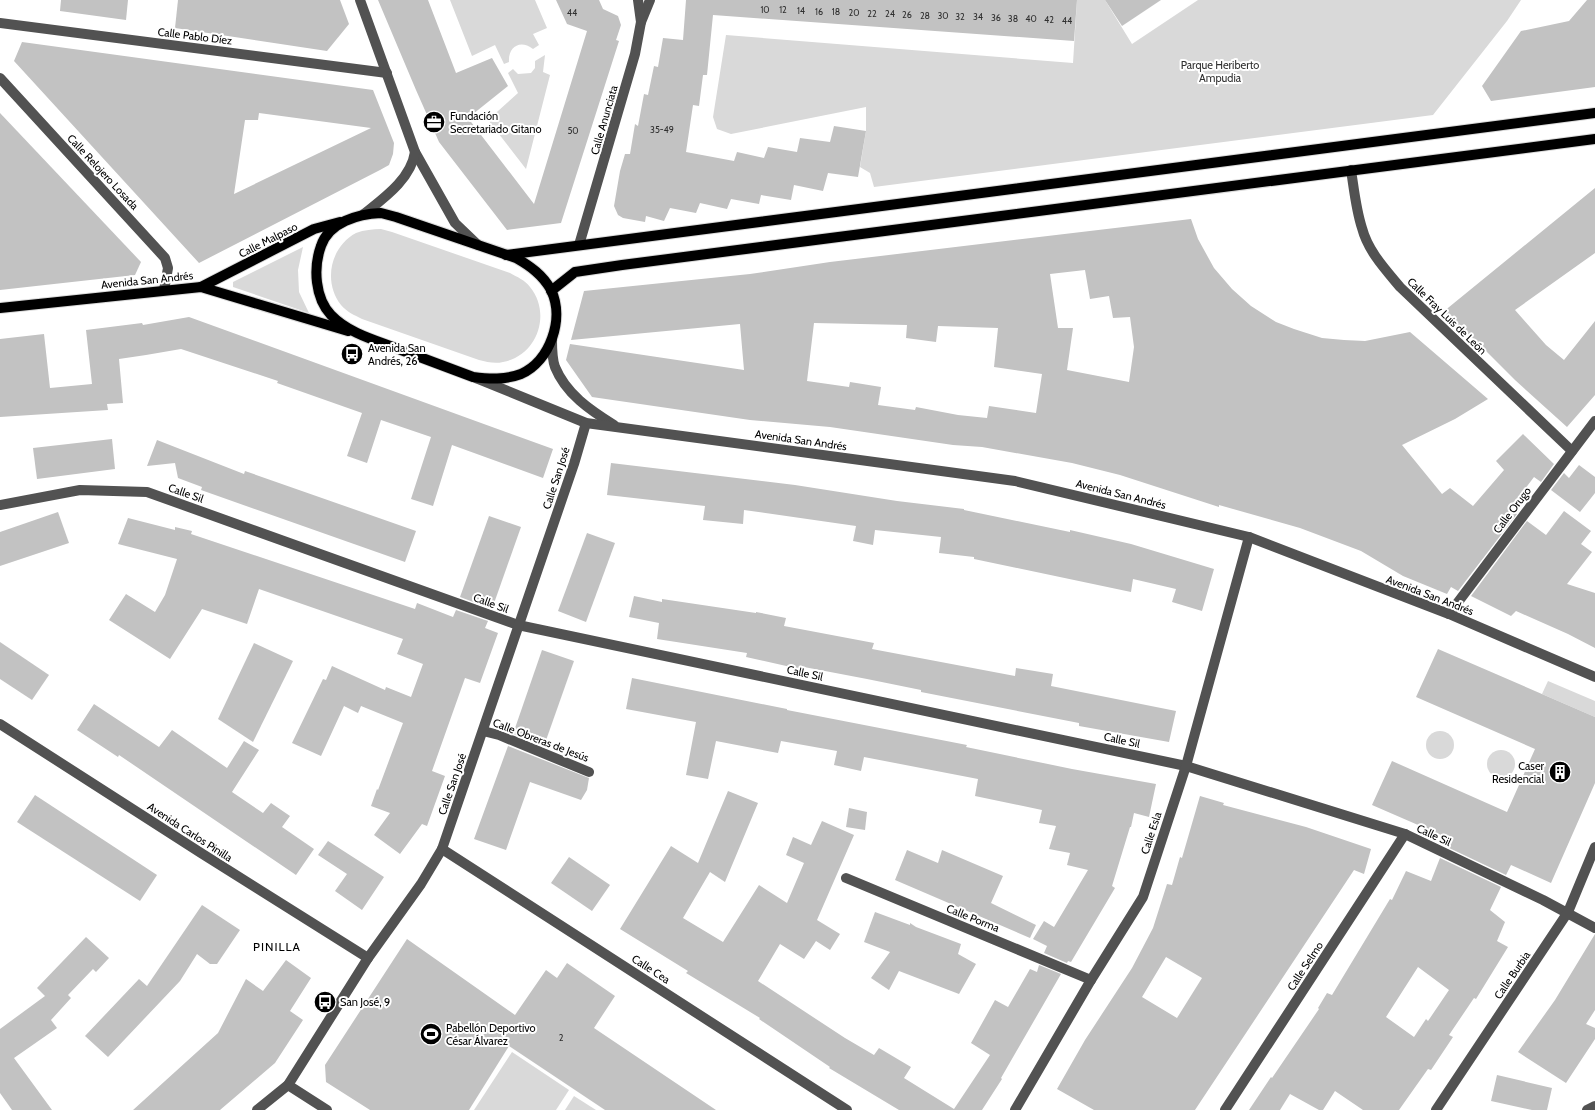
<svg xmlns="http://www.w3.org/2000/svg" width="1595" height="1110" font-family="Cabin,sans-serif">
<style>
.green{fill:#d9d9d9}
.building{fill:#c2c2c2;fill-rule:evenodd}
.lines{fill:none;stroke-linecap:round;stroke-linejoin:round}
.major-casing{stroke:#dbdbdb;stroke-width:12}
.minor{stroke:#525252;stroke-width:10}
.major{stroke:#000;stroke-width:10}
.labels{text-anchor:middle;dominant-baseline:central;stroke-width:4;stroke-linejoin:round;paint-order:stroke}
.number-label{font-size:9px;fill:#303030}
.street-label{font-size:11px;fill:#000;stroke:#fff}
.park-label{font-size:11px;fill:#303030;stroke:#fff}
.poi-label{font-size:11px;fill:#000;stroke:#fff;text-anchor:start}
.neighbourhood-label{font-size:12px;letter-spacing:1px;fill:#000;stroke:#fff}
</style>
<rect width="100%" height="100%" fill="#fff"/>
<!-- green -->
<g class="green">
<path d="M450,0H535L547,28L533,34L539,45L533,49C520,39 508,47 509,62L504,64L495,45L472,56Z"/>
<path d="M1077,0H1105L1132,44L1198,0H1521L1507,21L1433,115L874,187L870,173L860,167L866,131V107L731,134L717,129L713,117L726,35L1073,63Z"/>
<path d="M545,55L543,72L550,75L526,169L488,120L518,93L508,73L513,69L518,74L531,73L535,68V61Z"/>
<path d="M381,229L392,232L510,273C517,277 525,280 530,287C552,314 537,356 503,362C495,364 487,362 479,360L362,319C354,315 347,312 341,305C323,282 330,247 356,233C364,230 373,229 381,229Z"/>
<path d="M303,247L298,270L299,292L309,313L233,287V282Z"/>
<path d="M1548,681L1595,701V717L1542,694Z"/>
<circle cx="1440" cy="745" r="14"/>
<circle cx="1501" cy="764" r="14"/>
<path d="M512,1052L569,1090L556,1110H474Z"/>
<path d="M574,1096L596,1110H565Z"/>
</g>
<!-- building -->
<g class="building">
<path d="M61,0H128L126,20L60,11Z"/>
<path d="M178,0H340L349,24L327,51L175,28Z"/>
<path d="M378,0H428L456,73L492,58L508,86L468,118L534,204L587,31L567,24L556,0H599L603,9L618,16L621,25L616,40L619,41L561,223L507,230L439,142L416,90Z"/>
<path d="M686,0H1077L1074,41L713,15L707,75H703L699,106L693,105L686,152L734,161L737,152L764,158L768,147L797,152L800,138L830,142L834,126L866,131L858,177L828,173L823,191L794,185L791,200L761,195L759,204L731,199L727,209L700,203L696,213L670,208L664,221L646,216L645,222L623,218L618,215L614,206L620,171L625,154H630L635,124L638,126L644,94L648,95L654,66L658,67L663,38L683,40Z"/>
<path d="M1105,0H1161L1122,26Z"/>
<path d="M1587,0H1595V87L1491,101L1482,86L1521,31L1569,21Z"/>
<path d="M22,42L373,90L394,143L393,154L389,165L380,170L199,263L14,61ZM259,113L371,128L234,194L245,120H258Z"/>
<path d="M0,113L141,262L135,275L0,290Z"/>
<path d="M1595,188V253L1515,310L1546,345L1564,360L1595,321V395L1567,427L1515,380L1476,341L1443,312Z"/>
<path d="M1191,219L1198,239L1214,268L1232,289L1251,306L1276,322L1294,329L1322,338L1344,340L1365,341L1410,332L1488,399L1455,419L1402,445L1442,494L1450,488L1473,506L1504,470L1496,461L1523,434L1554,464L1541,482L1534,477L1510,509L1517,514L1458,591L1451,587L1447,594L1403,576L1361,551L1300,528L1219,505V507L1120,475L1072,463L982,447L953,445L830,427L750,420L592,397L566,360L570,344L744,370L740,324L571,340L584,291L750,274L830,262ZM1085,270L1090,299L1109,296L1113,318L1130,317L1134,347L1129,382L1067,370L1073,328H1058L1050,274ZM814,323L907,325L906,338L936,342L938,326L998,328L994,367L1042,374L1036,413L989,406L987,418L958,415L916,407L915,410L878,405L881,387L850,382L849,387L807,381Z"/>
<path d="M189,317L553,449L543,478L452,445L433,506L411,499L431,437L381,420L367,463L347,456L362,413L277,383L278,381L181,349L146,355L119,359L123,403L107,404L108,410L0,417V339L44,334L50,388L92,384L86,330L142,323L143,325Z"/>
<path d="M112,439L115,469L37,479L33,448Z"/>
<path d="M157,440L244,474L245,471L416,531L405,562L201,490L202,487L178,478L175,463L147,466Z"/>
<path d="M611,463L795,485L897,501L964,509V510L1070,532V530L1131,544L1214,569L1202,611L1172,602L1176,589L1133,579L1131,592L974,559V557L939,553L941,537L875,530L873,545L853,541L856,526L744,510L743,524L703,520L705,506L607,495Z"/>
<path d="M1579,465L1595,477V493L1580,512L1551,490L1564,473L1569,478Z"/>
<path d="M1564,511L1591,531L1581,544L1592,552L1567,584L1595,593V648L1568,634L1516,611L1511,616L1471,596L1527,521L1546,535Z"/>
<path d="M58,512L69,543L0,566V532Z"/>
<path d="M489,516L521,527L492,609L460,597Z"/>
<path d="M128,518L175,530V527L192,531L191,534L415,609L417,603L453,617L456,610L488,621L485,628L498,633L480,683L465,678L432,771L445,776L427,826L422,824L400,854L374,835L390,813L371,806L377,789L378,790L403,723L361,706L358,713L344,706L321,756L292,743L323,679L326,680L332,666L385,690L386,687L411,697L423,664L397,654L403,639L259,589L247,624L202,609L170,659L109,620L126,594L155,612L165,595L177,559L118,544Z"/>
<path d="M587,533L615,543L586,622L558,611Z"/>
<path d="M634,596L662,602V599L756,613V612L786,618L784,626L874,643L872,649L1015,676L1016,668L1053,674L1051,686L1176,711L1169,742L1079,726V723L921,692V690L867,679L804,667V670L746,657L747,653L657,639L659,623L629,617Z"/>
<path d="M0,642L49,675L32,700L0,679Z"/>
<path d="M254,643L293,661L253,742L218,719Z"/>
<path d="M1438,649L1595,717V783L1551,883L1511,865L1506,875L1445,846L1448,838L1372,805L1392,761L1507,812L1535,749L1416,697Z"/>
<path d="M542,650L574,661L544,746L513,734Z"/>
<path d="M632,678L787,709V710L967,745L966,747L1072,769L1156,784L1149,817L1134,813L1131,827H1130L1112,886L1115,888L1071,962L1068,961L1067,963L1044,953L1047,946L1033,939L1044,921L1054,927L1088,870L1067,865L1070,853L1049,849L1056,826L1039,823L1042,810L975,796L978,779L864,757L861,771L834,765L837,751L781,741L778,753L716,741L708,779L686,775L696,722L626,709Z"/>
<path d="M94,704L159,747L172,730L227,768L244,741L259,750L232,792L263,813L271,803L290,816L282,827L314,849L296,875L119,755L118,757L77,730Z"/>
<path d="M508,746L589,778L587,790L581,800L530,782L506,850L474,839Z"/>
<path d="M728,791L758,803L725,882L710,872L683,918L723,942L759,885L787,903L804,863L786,855L793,837L811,845L822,821L854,835L817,920L840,934L830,950L816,941L804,959L780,944L758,981L845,1038L874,1055L879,1048L911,1067L904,1078L954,1109L990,1055L971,1043L995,1000L1008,1007L1030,969L1037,972L1039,965L1061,974L1001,1078L1002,1079L982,1110H899L829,1068L830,1067L759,1019L760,1018L686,973L688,971L620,929L671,846L698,863Z"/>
<path d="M35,795L157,875L140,901L17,822Z"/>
<path d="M1200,796L1224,803L1223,805L1306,827L1371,849L1364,874L1354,870L1195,1110H1094L1057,1089L1085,1040L1132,968L1153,928L1167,884L1172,885L1180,857L1182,858ZM1166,957L1202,978L1177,1018L1142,997Z"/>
<path d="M849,808L867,812L865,830L846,827Z"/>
<path d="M328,841L384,877L362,910L335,891L347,874L318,855Z"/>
<path d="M907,850L938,863L942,850L1003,876L991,903L1036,925L1030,938L895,880Z"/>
<path d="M569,857L610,885L592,911L551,883Z"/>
<path d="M1440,858L1501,887L1490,910L1505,922L1497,941L1508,947L1476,999L1474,998L1449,1035L1453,1037L1431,1070L1428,1069L1399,1110H1363L1335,1091L1323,1110H1319L1290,1094L1280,1110H1249L1271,1077L1272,1078L1319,1009L1318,1008L1327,993L1332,995L1390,899L1392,900L1406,871L1431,881ZM1418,967L1449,990L1428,1021L1426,1019L1414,1037L1386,1017Z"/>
<path d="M202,905L240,930L217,964H210L197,954L180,981L108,1057L85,1036L139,979L147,986Z"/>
<path d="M875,912L910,925V923L916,927L961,944L958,954L976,964L959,994L899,971L889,990L871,978L890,952L864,942Z"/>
<path d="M1595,934V1010L1586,1024L1595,1028V1039L1566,1083L1518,1052L1555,1000Z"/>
<path d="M86,937L109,958L96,972L93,969L68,995L71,998L51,1020L57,1028L14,1058L52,1110H12L0,1093V1029L45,996L37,988Z"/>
<path d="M407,939L515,1015L546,970L557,978L567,963L615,996L594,1028L716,1110H605L509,1046L469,1110H370L326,1082L325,1065Z"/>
<path d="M286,960L311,978L290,1011L303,1020L275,1063L220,1110H133L218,1033L246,979L263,991Z"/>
<path d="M1497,1075L1552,1088L1547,1110H1532L1491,1101Z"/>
</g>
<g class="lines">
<!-- major casing -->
<g class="major-casing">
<g id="major">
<path d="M381,213L396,217L516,258C530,266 543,275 551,290C565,319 550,361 521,374C505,380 489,379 473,377C449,368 425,359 401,350C378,341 349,334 331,315C315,298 313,268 321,246C329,222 358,214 381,213Z"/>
<path d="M506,255L1595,113"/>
<path d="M201,287L314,229L340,222"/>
<path d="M551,291L575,272L622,265L1595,139"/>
<path d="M0,308L201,287L348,331"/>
</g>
</g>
<!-- minor -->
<g class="minor">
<path d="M360,0L415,152L455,223L478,245"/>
<path d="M641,22L650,0"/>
<path d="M0,23L387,73"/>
<path d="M0,78L165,258L168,268L164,290"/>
<path d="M1351,170C1354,189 1356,210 1362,228C1368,251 1385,269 1400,287L1572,451"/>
<path d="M364,214C384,198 411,179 415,152"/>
<path d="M579,245L635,54L641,22L638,0"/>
<path d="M552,340C552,348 552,359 555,367C566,394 590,410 614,425"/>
<path d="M476,378L586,423L1015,481L1249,537L1449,614L1595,677"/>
<path d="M0,505L80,490L147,492L518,625L1186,766L1405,834L1543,900L1595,928"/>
<path d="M1449,614L1595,421"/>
<path d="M0,724L201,853L368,958"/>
<path d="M483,731L499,735L589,772"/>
<path d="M442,849L847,1110"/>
<path d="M846,878L1091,980"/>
<path d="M288,1085L327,1110"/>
<path d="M257,1110L288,1085L368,958L421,884L442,849L574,464L586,423"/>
<path d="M1015,1110L1091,980L1143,897L1186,766L1249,537"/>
<path d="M1225,1110L1405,834"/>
<path d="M1436,1110L1568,912L1595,847"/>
<path d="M1587,1110L1595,1106"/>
</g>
<!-- major -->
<use href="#major" class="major"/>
</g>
<!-- icons -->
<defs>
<g id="office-disc" transform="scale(1.15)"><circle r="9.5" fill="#000" stroke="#fff"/><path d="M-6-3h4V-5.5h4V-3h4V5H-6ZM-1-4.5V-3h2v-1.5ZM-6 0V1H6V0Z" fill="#fff"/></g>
<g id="bus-disc" transform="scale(1.15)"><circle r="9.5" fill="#000" stroke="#fff"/><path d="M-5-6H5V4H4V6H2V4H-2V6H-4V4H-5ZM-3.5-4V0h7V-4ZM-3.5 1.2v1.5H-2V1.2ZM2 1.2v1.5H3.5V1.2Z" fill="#fff"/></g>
<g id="building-disc" transform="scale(1.15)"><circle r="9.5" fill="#000" stroke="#fff"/><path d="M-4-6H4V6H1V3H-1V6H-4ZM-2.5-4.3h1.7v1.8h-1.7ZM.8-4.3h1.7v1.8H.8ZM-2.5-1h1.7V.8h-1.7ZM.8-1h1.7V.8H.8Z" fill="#fff"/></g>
<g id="stadium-disc" transform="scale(1.15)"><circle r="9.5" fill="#000" stroke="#fff"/><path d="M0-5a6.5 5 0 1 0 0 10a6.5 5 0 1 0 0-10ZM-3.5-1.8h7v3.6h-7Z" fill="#fff"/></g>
</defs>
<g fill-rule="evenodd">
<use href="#office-disc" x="434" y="122"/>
<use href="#bus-disc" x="352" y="354"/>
<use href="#building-disc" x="1560" y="772"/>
<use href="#bus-disc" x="325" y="1002"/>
<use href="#stadium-disc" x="431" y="1034"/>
</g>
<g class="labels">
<!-- number labels -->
<g class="number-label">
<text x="765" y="9">10</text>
<text x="783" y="9">12</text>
<text x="801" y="10">14</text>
<text x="819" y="11">16</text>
<text x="836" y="11">18</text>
<text x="572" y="12">44</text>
<text x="854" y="12">20</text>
<text x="872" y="13">22</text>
<text x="890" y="13">24</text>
<text x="907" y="14">26</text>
<text x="925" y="15">28</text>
<text x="943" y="15">30</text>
<text x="960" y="16">32</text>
<text x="978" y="16">34</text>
<text x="996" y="17">36</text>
<text x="1013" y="18">38</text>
<text x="1031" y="18">40</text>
<text x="1049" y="19">42</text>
<text x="1067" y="20">44</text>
<text x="662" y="129">35-49</text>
<text x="573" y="130">50</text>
<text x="561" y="1037">2</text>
</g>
<!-- street labels -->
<g class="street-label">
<text transform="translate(195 36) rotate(7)">Calle Pablo Díez</text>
<text transform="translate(604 120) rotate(-74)">Calle Anunciata</text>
<text transform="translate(103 172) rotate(47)">Calle Relojero Losada</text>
<text transform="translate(268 240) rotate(-27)">Calle Malpaso</text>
<text transform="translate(147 280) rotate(-6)">Avenida San Andrés</text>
<text transform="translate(1447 316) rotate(44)">Calle Fray Luis de León</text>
<text transform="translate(801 440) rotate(8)">Avenida San Andrés</text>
<text transform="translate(556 478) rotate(-72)">Calle San José</text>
<text transform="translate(186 493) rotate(19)">Calle Sil</text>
<text transform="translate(1121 494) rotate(14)">Avenida San Andrés</text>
<text transform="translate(1512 510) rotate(-53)">Calle Orugo</text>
<text transform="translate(1430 595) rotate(21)">Avenida San Andrés</text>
<text transform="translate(491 603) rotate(20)">Calle Sil</text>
<text transform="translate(805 673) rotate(12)">Calle Sil</text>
<text transform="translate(541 740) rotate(21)">Calle Obreras de Jesús</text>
<text transform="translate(1122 740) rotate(12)">Calle Sil</text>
<text transform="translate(452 784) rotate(-71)">Calle San José</text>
<text transform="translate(190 832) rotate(33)">Avenida Carlos Pinilla</text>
<text transform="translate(1151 833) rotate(-72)">Calle Esla</text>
<text transform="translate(1434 835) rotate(25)">Calle Sil</text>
<text transform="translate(973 918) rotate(22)">Calle Porma</text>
<text transform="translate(1305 966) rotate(-57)">Calle Selmo</text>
<text transform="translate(651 969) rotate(33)">Calle Cea</text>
<text transform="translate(1512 975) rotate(-56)">Calle Burbia</text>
</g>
<!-- park labels -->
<g class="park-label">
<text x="1220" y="65">Parque Heriberto<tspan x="1220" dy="13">Ampudia</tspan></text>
</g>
<!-- poi labels -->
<g class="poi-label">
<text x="450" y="116">Fundación<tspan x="450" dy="13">Secretariado Gitano</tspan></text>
<text x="368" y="348">Avenida San<tspan x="368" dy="13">Andrés, 26</tspan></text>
<text x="1544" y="766" text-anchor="end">Caser<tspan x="1544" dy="13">Residencial</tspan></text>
<text x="340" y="1002">San José, 9</text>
<text x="446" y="1028">Pabellón Deportivo<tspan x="446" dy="13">César Álvarez</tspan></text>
</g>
<!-- neighbourhood labels -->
<g class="neighbourhood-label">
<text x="277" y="946">PINILLA</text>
</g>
</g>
</svg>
